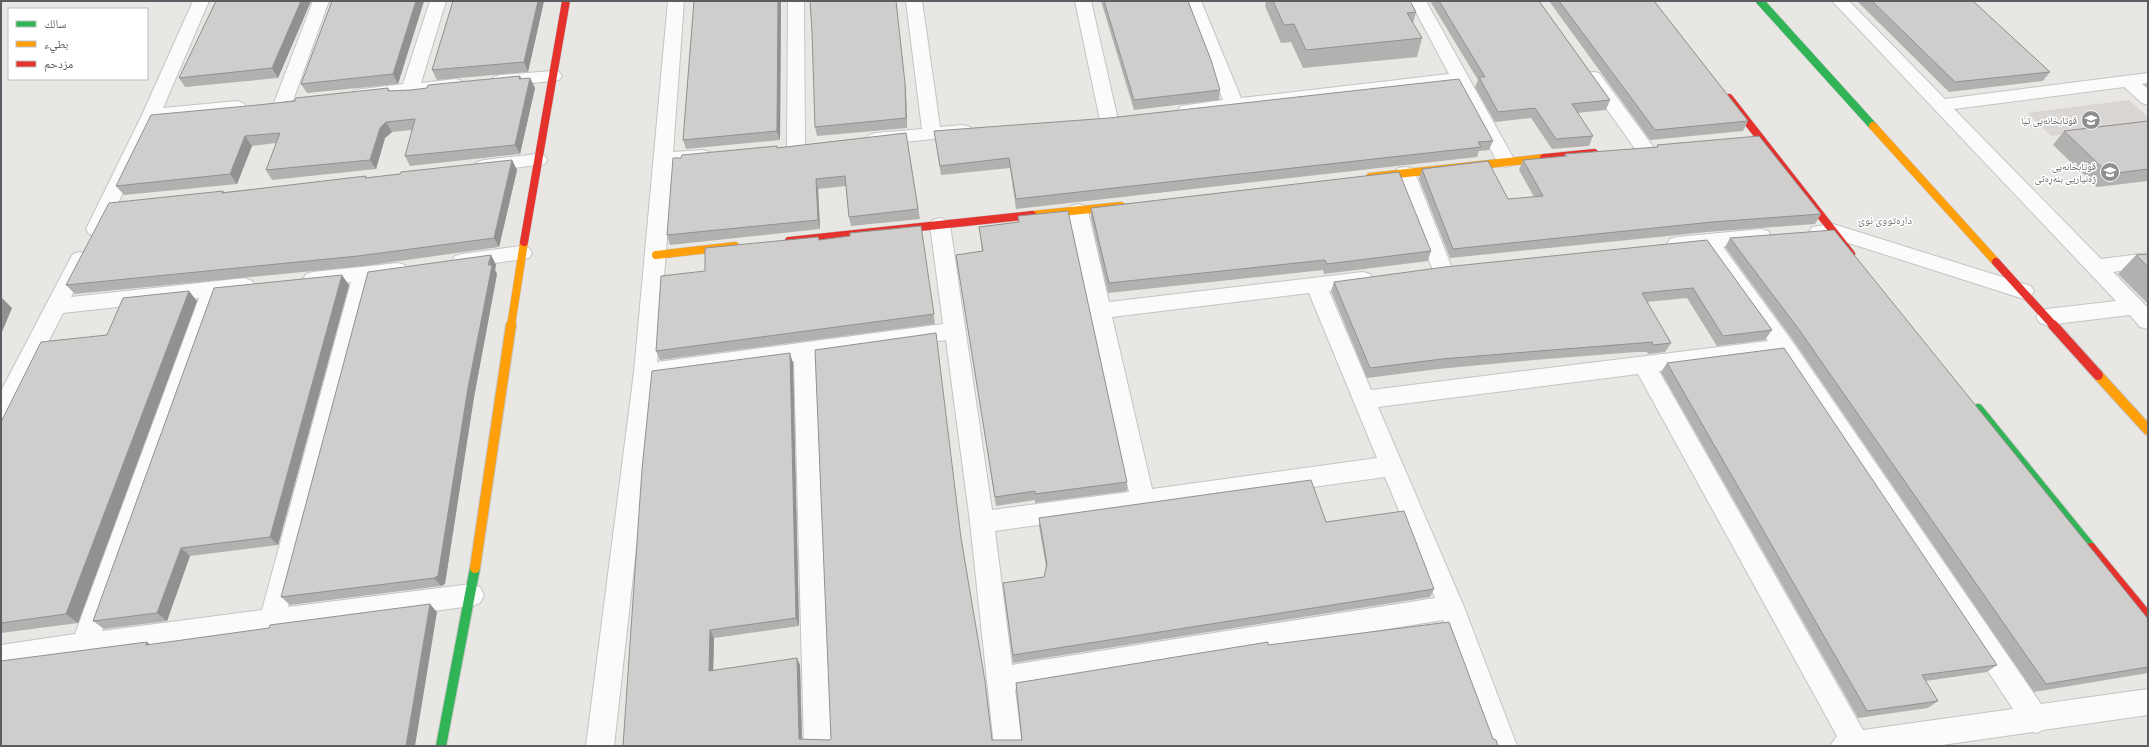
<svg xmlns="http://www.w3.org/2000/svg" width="2149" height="747" font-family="'PT Sans Narrow','Noto Naskh Arabic',sans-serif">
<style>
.education{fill:#d9d6d3}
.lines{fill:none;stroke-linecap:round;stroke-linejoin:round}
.street-casing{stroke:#c4c4c4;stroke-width:2}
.fast-far1-casing{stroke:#c3c4c4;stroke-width:9}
.fast-casing{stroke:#c3c4c4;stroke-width:12}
.slow-far1-casing{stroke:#c3c4c4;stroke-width:9}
.slow-casing{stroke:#c3c4c4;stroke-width:12}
.jam-far1-casing{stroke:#c3c4c4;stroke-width:9}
.jam-casing{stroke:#c3c4c4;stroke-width:12}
.street{fill:#fcfbfb;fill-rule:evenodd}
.fast-far1{stroke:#30b455;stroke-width:8}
.fast{stroke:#30b455;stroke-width:10}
.slow-far1{stroke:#ff9f0a;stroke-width:8}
.slow{stroke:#ff9f0a;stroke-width:10}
.jam-far1{stroke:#e5322d;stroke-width:8}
.jam{stroke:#e5322d;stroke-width:10}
.wall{fill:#b3b1b0}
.shaded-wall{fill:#929090}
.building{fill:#d0cecd;stroke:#929090}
.labels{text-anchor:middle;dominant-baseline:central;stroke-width:3;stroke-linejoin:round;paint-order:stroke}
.poi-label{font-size:10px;fill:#5b5e61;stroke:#fff;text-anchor:end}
.neighbourhood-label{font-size:11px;fill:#6c7073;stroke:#fff}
</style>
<rect width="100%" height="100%" fill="#e9e7e4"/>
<!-- education -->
<path class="education" d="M2129,100L2148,117V124L2051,136L2027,113Z"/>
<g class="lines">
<!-- street casing -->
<g class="street-casing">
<g id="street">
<path d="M193,1H209L163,108L237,101L243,103L246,107L243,111L237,113L158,120L103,234L96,236L89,234L86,229L142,115Z"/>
<path d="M313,1H329L292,103L289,107L283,109L277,107L274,103Z"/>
<path d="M430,1H446L421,83L456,79L462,81L465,85L462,89L361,100L355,98L352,94L355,90L403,84Z"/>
<path d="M668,1H684L673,152L703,150L710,152L712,156L710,160L673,165L657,362L943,324L930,225L933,220L940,218L947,220L950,225L992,510L1129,492L1068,211L1071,206L1078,204L1085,206L1088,211L1109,302L1363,272L1370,274L1373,279L1370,284L1329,291L1371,390L1768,341L1703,249L1677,251L1670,249L1667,244L1670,239L1677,237L1761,229L1768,231L1771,236L1768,241L1723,247L1792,341L2041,704L2148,689V715L2043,730L2036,733L2033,732L1935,746H1830L1837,736L1638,374L1378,407L1464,607L1517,746H1489L1443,620L1015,689L1022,746H994L970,522L946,340L816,358L832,746H804L794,361L655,379L614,746H586L634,372ZM1309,293L1377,458L1152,489L1112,317ZM1778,356L2013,709L1863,730L1659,371ZM1385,477L1435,598L1012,665L995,531Z"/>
<path d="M788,1H804L805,148L803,152L796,154L789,152L787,148Z"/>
<path d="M906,1H922L940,127L963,125L970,127L972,131L970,135L876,145L869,143L867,139L869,135L876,133L922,129Z"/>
<path d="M1075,1H1091L1118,120L1115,124L1109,126L1103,124L1100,120Z"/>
<path d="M1185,1H1201L1241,98L1449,74L1410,1H1426L1515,161L1513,165L1506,167L1499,165L1455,84L1187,116L1181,114L1178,110L1181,106L1223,100Z"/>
<path d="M1832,1H1849L1945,99L2148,73V83L2142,84L2148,89V105L2142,103L2124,87L1954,109L2101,259L2148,253V267L2113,272L2148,308V329L2140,327L2130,315L2047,325L2040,323L2036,317L2040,311L2047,309L2116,301Z"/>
<path d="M553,71L559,72L562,76L559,80L500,87L494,85L491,81L494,77L500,75Z"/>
<path d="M1593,72L1599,73L1652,145L1654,149L1652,153L1645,155L1638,153L1584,77L1587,73Z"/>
<path d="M538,154L545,156L547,160L545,164L484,172L477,170L475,166L477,162L484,160Z"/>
<path d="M1405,167L1412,168L1415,173L1452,268L1449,273L1442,275L1435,273L1432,268L1395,173L1398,168Z"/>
<path d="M1833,224L2031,286L2034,291L2031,296L2024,299L1833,238L1819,239L1812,237L1809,232L1812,227Z"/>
<path d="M522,246L529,248L532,253L529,258L462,268L455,266L452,261L455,256L462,254Z"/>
<path d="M80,252L87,254L90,259L71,297L245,278L252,281L255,286L252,291L221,296L102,631L262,610L351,282L313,286L306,284L303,279L306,274L313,272L398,263L405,265L408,270L405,275L373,280L288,607L471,584L480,587L484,595L480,603L471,606L1,669V645L75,634L199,298L63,313L9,419L1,422V391L70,259L73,254Z"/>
</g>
</g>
<!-- fast-far1 casing -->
<g class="fast-far1-casing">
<path id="fast-far1" d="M1760,1L1873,126"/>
</g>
<!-- fast casing -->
<g class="fast-casing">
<g id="fast">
<path d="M1978,409L2091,548"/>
<path d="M441,746L475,568"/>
</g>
</g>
<!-- slow-far1 casing -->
<g class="slow-far1-casing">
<g id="slow-far1">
<path d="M1873,126L1996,262"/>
<path d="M1370,177L1544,158"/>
<path d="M1032,215L1121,206"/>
<path d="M656,255L735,246"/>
<path d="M511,326L524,242"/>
</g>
</g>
<!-- slow casing -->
<g class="slow-casing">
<g id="slow">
<path d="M2098,375L2148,430"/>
<path d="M475,568L511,325"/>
</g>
</g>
<!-- jam-far1 casing -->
<g class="jam-far1-casing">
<g id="jam-far1">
<path d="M1729,98L1851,254"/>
<path d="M1544,158L1594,153"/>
<path d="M789,241L1032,215"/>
<path d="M524,242L566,1"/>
<path d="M1996,262L2054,326"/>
</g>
</g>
<!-- jam casing -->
<g class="jam-casing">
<g id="jam">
<path d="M2053,325L2098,375"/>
<path d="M2091,548L2148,617"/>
</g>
</g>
<!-- street -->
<use href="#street" class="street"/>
<!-- fast-far1 -->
<use href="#fast-far1" class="fast-far1"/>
<!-- fast -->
<use href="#fast" class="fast"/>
<!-- slow-far1 -->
<use href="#slow-far1" class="slow-far1"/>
<!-- slow -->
<use href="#slow" class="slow"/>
<!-- jam-far1 -->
<use href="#jam-far1" class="jam-far1"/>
<!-- jam -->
<use href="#jam" class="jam"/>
</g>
<!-- wall -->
<g class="wall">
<path d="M216,1H311L278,78L185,87L179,78Z"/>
<path d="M332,1H424L398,84L307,93L301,84Z"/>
<path d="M453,1H544L528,72L437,80L432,70Z"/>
<path d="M694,1H781L780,140L686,149L683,140Z"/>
<path d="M1101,1H1188L1220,90L1219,100L1134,110Z"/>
<path d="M1266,1H1410L1416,12L1413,24L1422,38L1417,57L1303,68L1291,42L1281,43L1265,6Z"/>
<path d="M1430,1H1539L1610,100L1606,110L1577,113L1593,136L1589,146L1552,149L1531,118L1495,122L1475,87L1478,80Z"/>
<path d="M1549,1H1654L1748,121L1743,131L1650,140Z"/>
<path d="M1857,1H1973L2050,72L2043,81L1949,92Z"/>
<path d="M520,76L522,79L530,78L535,88L520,154L410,166L405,156L412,130L392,132L385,138L376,169L272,180L266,170L276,143L252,146L237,184L124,195L116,186L258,105L388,88L390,91L411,90Z"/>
<path d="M2148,82V87L2145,85Z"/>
<path d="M906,93L907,128L817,136L815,127Z"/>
<path d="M2148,121V181L2097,187L2053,145L2064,131Z"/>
<path d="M934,131L1493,141L1489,150L1479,151L1477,157L1016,209L1010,168L941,175Z"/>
<path d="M906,133L920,219L851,226L849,217L846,186L818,189L820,229L670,245L667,235L777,148Z"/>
<path d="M1657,145L1821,214L1815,224L1707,232L1450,258L1419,179L1422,169L1508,199L1534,197L1519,170L1523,160L1564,156L1565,154L1657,147Z"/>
<path d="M512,160L517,170L499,247L364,266L75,294L66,285L223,191L225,192L367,178Z"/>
<path d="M1091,208L1431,251L1428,261L1324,274L1323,270L1108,293L1091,218Z"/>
<path d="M1018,216L1127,482V491L1035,503V500L996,506L956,255L982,251L979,227L1019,222Z"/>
<path d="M921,226L935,324L660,360L656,351L705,271L818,237L819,240Z"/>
<path d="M1730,238L2148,619V673L2034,692L1793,340L1725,247Z"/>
<path d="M1707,240L1772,330L1765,340L1717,346L1687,298L1647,302L1671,343L1665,352L1648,354L1647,352H1636L1534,360L1438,369L1367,378L1331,291L1334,282Z"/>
<path d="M2148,254V304L2118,274L2136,255Z"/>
<path d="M491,255L496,265L495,270L497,274L474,397L445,584L441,586L290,605L281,597Z"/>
<path d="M349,285L278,545L190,556L167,621L104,629L93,621Z"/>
<path d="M197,301L78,623L1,633V422L107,335Z"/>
<path d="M793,363L799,626L714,638L713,670L800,665L802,739L829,740L831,739L962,542L992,740H1022L1268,645L1493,739L623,746Z"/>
<path d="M1667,363L1997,665L1987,672L1926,681L1938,701L1928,708L1858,718L1661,372Z"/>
<path d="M1039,518L1326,522L1434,589L1430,597L1013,663L1004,592L1044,577L1046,567L1039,526Z"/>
</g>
<!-- shaded-wall -->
<g class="shaded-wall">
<path d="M301,1H311L278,78L272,68Z"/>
<path d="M416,1H424L398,84L393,74Z"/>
<path d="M538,1H544L528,72L524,62Z"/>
<path d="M778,1H781L780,140L777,131Z"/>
<path d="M896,2L906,93L907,128L906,118Z"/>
<path d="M530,78L535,88L520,154L515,145Z"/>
<path d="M386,122L392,132L385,138L376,169L370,160L380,128Z"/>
<path d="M245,136L252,146L237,184L230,174Z"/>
<path d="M512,160L517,170L499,247L494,238Z"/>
<path d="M816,179L818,189L820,229L818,220Z"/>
<path d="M491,255L496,265L495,270L497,274L474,397L445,584L441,586L434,578L468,388Z"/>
<path d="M342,275L349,285L278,545L270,537Z"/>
<path d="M189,291L197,301L78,623L66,614Z"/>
<path d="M2,298L12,308L2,332H1V302Z"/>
<path d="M790,353L793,363L799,626L796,618Z"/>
<path d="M181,548L190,556L167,621L157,613Z"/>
<path d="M430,604L437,612L415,746H406Z"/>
<path d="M710,630L714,638L713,679L709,671Z"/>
<path d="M147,642L157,650L146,645Z"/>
<path d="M797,658L800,665L802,746L799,739Z"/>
</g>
<!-- building -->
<g class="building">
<path d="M216,1H301L272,68L179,78Z"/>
<path d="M332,1H416L393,74L301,84Z"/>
<path d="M453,1H538L524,62L432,70Z"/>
<path d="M694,1H778L777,131L683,140Z"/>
<path d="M810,1H896L905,83L906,118L815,127L812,32Z"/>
<path d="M1104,1H1188L1211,60L1220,90L1134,100Z"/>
<path d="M1273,1H1410L1416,12L1407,13L1422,38L1306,50L1294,24L1284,25Z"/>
<path d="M1439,1H1539L1610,100L1572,104L1593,136L1556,139L1535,108L1498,112L1479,77H1485Z"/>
<path d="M1559,1H1654L1748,121L1655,130Z"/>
<path d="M1872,1H1973L2050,72L1955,82Z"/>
<path d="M520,76L519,79L530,78L515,145L405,156L415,119L386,122L380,128L370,160L266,170L280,133L245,136L230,174L116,186L151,115L258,105L295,101L296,98L388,88V91L411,90L427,88L428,85Z"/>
<path d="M1459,79L1493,141L1478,142L1481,147L1016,199L1009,158L940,166L934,131L1109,118Z"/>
<path d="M2148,121V169L2109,174L2064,131Z"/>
<path d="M906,133L918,209L849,217L845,176L816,179L818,220L667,235L673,158H681L682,155L777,146V148Z"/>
<path d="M1759,136L1821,214L1712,222L1453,249L1422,169L1488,161L1508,199L1543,196L1523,160L1567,156L1565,154L1658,147L1657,145Z"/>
<path d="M512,160L494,238L358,256L66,285L109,203L223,191L222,193L366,176L365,178L400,174L401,172Z"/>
<path d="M1399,172L1431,251L1327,264L1325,260L1109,283L1091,208Z"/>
<path d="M1068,211L1127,482L1035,494V491L995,497L956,255L983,251L979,227L1019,222L1018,216Z"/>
<path d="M921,226L934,314L656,351L661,276L705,271V248L818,237L819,240L850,236V233Z"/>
<path d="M1834,230L2148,619V667L2046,684L1800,331L1730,238Z"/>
<path d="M1707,240L1772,330L1723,336L1693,288L1642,293L1671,343L1653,345L1652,342L1641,343L1539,351L1442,359L1370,368L1334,282L1445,267Z"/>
<path d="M2148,254V267L2136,255Z"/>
<path d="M491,255L488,265H492L490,276L468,388L438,576L434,578L281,597L368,272Z"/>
<path d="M342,275L270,537L181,548L157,613L93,621L214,288Z"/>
<path d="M189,291L66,614L1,623V422L41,342L107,335L123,298Z"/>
<path d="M936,333L961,538L985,681L992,740H1022L1016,683L1268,642V645L1449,622L1493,739L1496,740L1498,746H623L642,469L652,371L790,353L796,618L710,630L709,671L797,658L799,739L829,740L831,739L815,350Z"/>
<path d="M1784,348L1997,665L1922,675L1938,701L1867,711L1667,363Z"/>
<path d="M1311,480L1326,522L1404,511L1434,589L1013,655L1003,583L1044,577L1047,564L1039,518Z"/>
<path d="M430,604L406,746H1V661L147,642L146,645L269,628L270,625Z"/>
</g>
<!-- icons -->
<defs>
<g id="school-disc" transform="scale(1)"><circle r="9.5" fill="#8d8e8f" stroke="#fff"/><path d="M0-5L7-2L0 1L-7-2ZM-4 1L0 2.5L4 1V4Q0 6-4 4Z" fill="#fff"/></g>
</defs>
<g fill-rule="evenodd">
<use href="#school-disc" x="2091" y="120"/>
<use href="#school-disc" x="2110" y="172"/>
</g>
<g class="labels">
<!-- poi labels -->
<g class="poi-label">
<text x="2077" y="120">قوتابخانەیی تیا</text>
<text x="2096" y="166">قوتابخانەیی<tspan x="2096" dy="12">ژەنیاریی بنەڕەتی</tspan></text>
</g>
<!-- neighbourhood labels -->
<g class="neighbourhood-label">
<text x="1885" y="220">دارەتووی نوێ</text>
</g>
</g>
<!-- border -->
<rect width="2149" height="747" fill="none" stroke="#5b5e61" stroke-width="4"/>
<!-- legend -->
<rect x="8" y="8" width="140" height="72" fill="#ffffff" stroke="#bdbfc0"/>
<rect x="16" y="21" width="20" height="6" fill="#30b455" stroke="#bdbfc0"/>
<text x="44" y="28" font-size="12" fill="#5b5e61">سالك</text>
<rect x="16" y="41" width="20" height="6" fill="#ff9f0a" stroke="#bdbfc0"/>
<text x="44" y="48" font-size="12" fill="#5b5e61">بطيء</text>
<rect x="16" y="61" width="20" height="6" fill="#e5322d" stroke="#bdbfc0"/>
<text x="44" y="68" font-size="12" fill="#5b5e61">مزدحم</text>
</svg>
